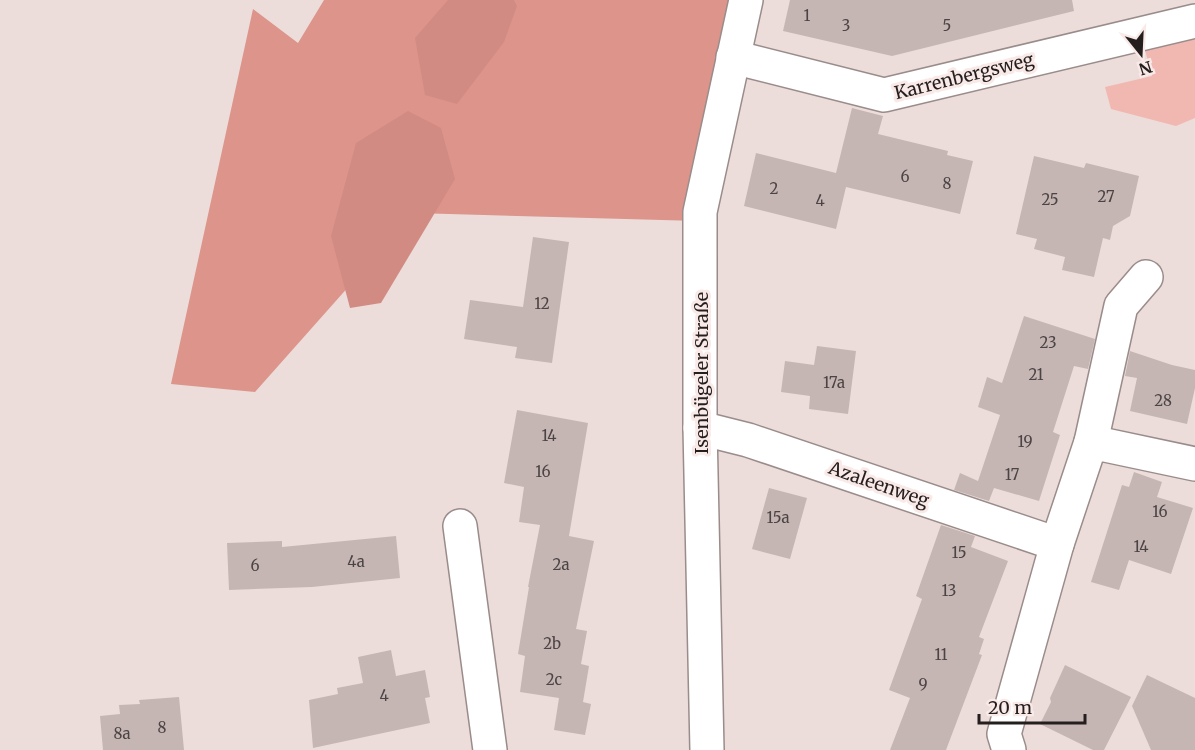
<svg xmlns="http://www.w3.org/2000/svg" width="1195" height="750" font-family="Merriweather,serif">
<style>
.green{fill:#f1b8b1}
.forest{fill:#dc948b}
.water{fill:#d28b82}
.building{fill:#c5b6b4}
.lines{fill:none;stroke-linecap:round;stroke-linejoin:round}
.minor-casing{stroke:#9a8c8a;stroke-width:36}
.minor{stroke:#fff;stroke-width:33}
.labels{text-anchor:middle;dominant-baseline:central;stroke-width:6;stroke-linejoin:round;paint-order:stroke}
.number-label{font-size:15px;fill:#4c4444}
.street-label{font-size:18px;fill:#241e1e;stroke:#f9eae8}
</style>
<rect width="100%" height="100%" fill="#ecddda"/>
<!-- green -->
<path class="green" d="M1195,34V118L1176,126L1111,109L1105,87L1152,76L1144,46Z"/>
<!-- forest -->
<path class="forest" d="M324,0H740L698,221L414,213L255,392L171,384L253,9L298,43Z"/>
<!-- water -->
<g class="water">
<path d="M448,0H514L517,6L504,42L457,104L425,95L415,38Z"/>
<path d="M408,111L441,128L455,179L381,303L350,308L331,236L356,143Z"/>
</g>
<!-- building -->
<g class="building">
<path d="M790,0H1072L1074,11L892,56L783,31Z"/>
<path d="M852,108L883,116L878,134L948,151L947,155L973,161L960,214L846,187L836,229L744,206L756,153L836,173Z"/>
<path d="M1034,156L1084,168L1086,163L1139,176L1130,216L1113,226L1110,240L1103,238L1094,277L1062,270L1065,257L1034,249L1037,239L1016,234Z"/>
<path d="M533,237L569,242L552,363L515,358L517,347L464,339L470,300L523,307Z"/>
<path d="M1024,316L1095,339L1088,369L1074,366L1053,432L1060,435L1039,501L994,488L989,501L954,490L960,473L978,481L1000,415L978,407L987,377L1002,383Z"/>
<path d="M817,346L856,351L848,414L809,409L810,396L781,392L785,361L814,365Z"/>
<path d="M1130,351L1172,365L1195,370V388L1187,424L1130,411L1137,378L1125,376Z"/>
<path d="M517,410L588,423L569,536L594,541L576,629L587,631L581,664L589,666L583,702L591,704L585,735L554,730L559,698L520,692L525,656L518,654L529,587H528L540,525L519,522L524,487L504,483Z"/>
<path d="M1134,472L1162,482L1157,497L1193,508L1171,574L1129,560L1119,590L1091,582L1122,485L1129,487Z"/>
<path d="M769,488L807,498L790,559L752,549Z"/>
<path d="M941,525L975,536L971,547L1008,561L979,637L984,639L979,654L982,655L946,750H890L910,698L889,690L922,599L916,596Z"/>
<path d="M396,536L400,578L312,587L229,590L227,543L282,541V547Z"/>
<path d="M391,650L396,676L425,670L430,697L425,698L430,723L313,748L309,700L338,694L337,688L363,683L358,657Z"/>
<path d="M1065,665L1131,697L1104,750H1093L1040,724L1051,702L1050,698Z"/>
<path d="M1147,675L1195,698V750H1151L1132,706Z"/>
<path d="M179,697L184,750H103L100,716L120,714L119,705L140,704L139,700Z"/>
</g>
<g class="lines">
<!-- minor casing -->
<g class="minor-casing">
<g id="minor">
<path d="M733,57L884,95L1195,21"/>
<path d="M700,428L748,440L1057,544"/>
<path d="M1091,442L1121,306L1146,277"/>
<path d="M460,526L490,750"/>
<path d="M707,750L700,428V212L746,0"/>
<path d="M1009,750L1004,734L1057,544L1091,442L1195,464"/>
</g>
</g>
<!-- minor -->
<use href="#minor" class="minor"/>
</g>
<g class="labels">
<!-- number labels -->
<g class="number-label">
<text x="807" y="15">1</text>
<text x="846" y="25">3</text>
<text x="947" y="25">5</text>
<text x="905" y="176">6</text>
<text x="947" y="183">8</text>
<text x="774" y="188">2</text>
<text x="1106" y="196">27</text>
<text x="1050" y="199">25</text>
<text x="820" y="200">4</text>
<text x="542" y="303">12</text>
<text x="1048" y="342">23</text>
<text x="1036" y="374">21</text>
<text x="834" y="382">17a</text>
<text x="1163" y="400">28</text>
<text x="549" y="435">14</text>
<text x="1025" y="441">19</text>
<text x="543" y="471">16</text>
<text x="1012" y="474">17</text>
<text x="1160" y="511">16</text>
<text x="778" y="517">15a</text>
<text x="1141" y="546">14</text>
<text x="959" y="552">15</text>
<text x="356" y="561">4a</text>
<text x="561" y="564">2a</text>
<text x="255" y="565">6</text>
<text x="949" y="590">13</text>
<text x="552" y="643">2b</text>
<text x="941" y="654">11</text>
<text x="554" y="679">2c</text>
<text x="923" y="684">9</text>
<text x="384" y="695">4</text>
<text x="162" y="727">8</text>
<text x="122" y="733">8a</text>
</g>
<!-- street labels -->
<g class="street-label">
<text transform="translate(964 76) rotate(-14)">Karrenbergsweg</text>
<text transform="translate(701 373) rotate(-90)">Isenbügeler Straße</text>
<text transform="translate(879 484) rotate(19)">Azaleenweg</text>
</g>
</g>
<!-- north arrow -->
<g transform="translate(1141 54) rotate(162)" stroke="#f9eae8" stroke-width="4.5" paint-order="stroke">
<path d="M0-4.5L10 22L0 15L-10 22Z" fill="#241e1e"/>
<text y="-9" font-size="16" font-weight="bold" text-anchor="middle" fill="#241e1e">N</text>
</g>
<!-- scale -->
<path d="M979 714v9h106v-9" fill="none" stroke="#241e1e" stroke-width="3"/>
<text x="988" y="714" font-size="18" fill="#241e1e" stroke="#f9eae8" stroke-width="4.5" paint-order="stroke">20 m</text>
</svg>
